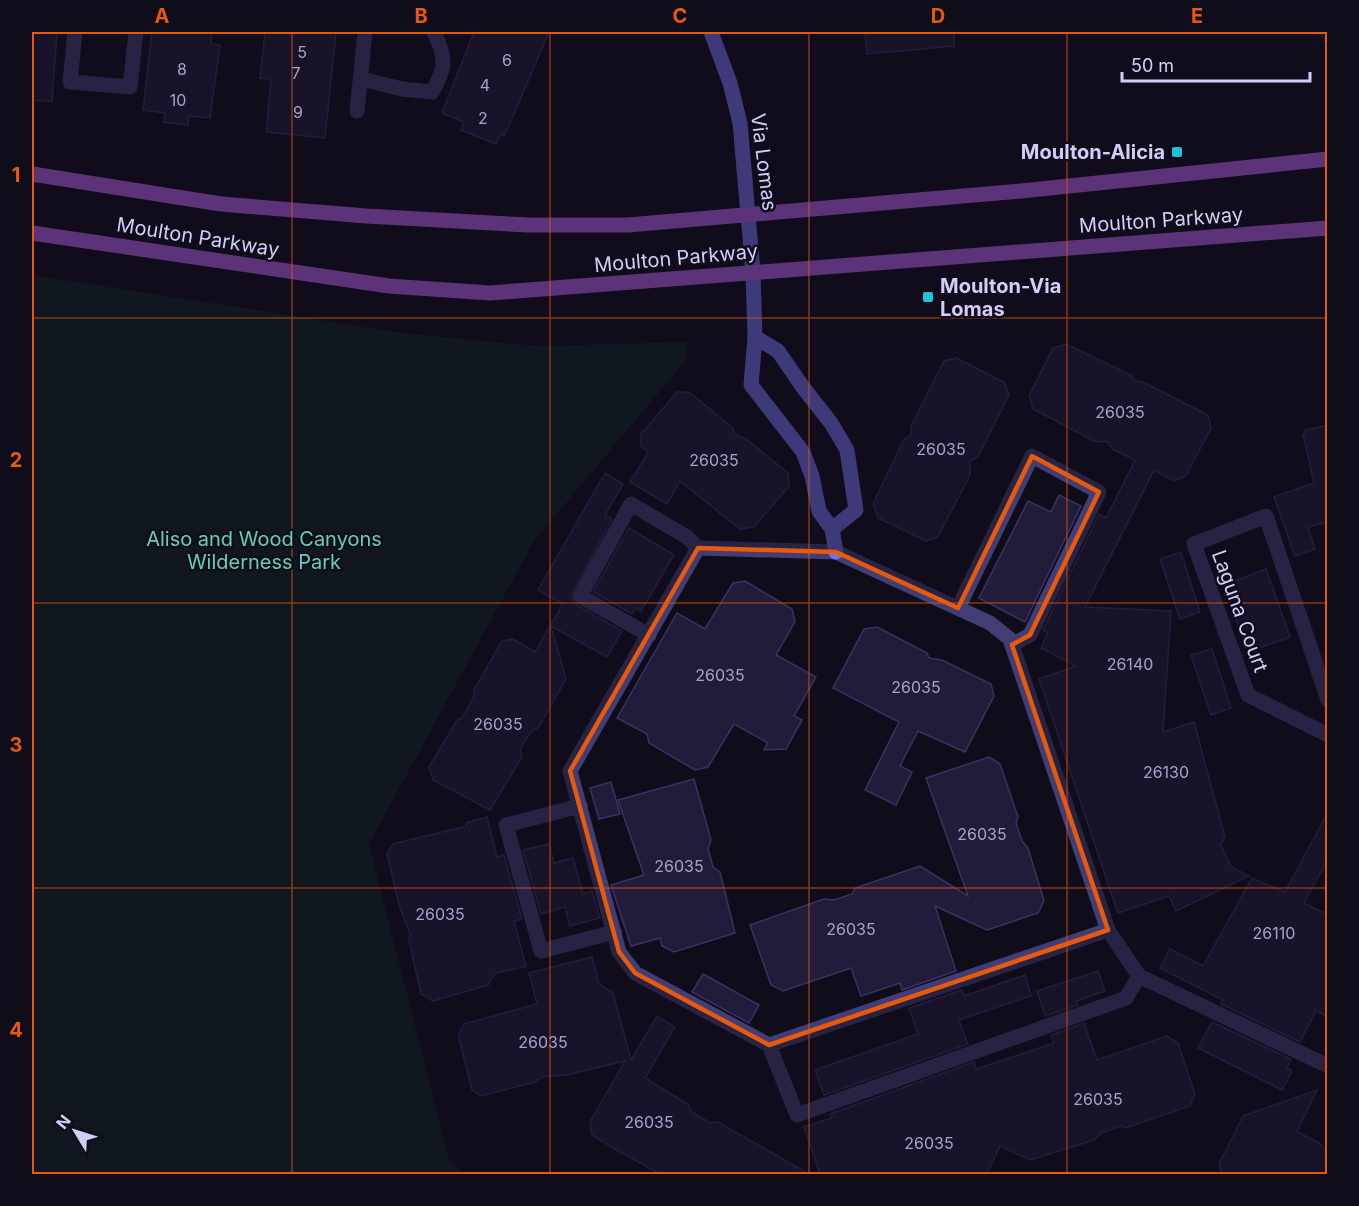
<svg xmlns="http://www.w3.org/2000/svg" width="1359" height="1206" font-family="Inter,sans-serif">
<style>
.green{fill:#112424}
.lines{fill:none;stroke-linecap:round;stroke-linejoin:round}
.stream{stroke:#13243f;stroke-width:8}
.building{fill:#221c3a;stroke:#3b3163;stroke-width:1.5}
.street{stroke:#413e75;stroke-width:15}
.secondary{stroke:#7571ed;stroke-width:15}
.primary{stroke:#b962eb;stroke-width:15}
.marked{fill:none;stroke:#e8590c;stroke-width:4.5;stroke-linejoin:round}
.grid{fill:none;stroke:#e8590c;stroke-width:1.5;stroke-opacity:0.55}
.poi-dot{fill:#1bc3d8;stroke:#100d1b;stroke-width:2}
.labels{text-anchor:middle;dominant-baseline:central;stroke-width:5;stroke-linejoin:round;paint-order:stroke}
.number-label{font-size:16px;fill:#a7a2c9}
.poi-label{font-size:20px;font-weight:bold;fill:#d3cef9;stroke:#100d1b;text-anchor:end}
.street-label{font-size:20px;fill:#d3cef9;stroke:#100d1b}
.park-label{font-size:20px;fill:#64cfb5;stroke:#100d1b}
.neatline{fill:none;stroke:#e8590c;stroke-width:2}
.grid-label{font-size:20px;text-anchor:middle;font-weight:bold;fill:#e8590c}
</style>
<rect width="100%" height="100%" fill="#100d1b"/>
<!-- green -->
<path class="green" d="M32,275L402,333L537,346L688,342L686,360L534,541L369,844L449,1160L464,1174H32Z"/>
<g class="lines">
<!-- stream -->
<path class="stream" d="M1322,32L1328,42"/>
</g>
<!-- building -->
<g class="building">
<path d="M32,32H57L52,102L32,100Z"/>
<path d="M152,32H212L211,44L220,45L210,118L189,116L188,125L164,122L165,113L143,110Z"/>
<path d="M265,32H336L325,138L266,132L271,79L260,78Z"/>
<path d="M474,32H549L514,114L504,136L500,134L496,144L461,130L464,122L442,113Z"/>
<path d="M865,32H954V46L867,54Z"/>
<path d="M1066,344L1131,375L1135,381L1143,382L1208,415L1211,428L1186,476L1174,481L1154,470L1085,607L1171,611L1163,732L1194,722L1225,837L1221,845L1231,867L1249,876L1176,911L1169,896L1118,913L1039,679L1076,666L1041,648L1048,633L1043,630L1099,514L1106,518L1135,460L1112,449L1108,442L1094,441L1033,409L1029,396L1053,348Z"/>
<path d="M956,358L1004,382L1009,395L978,457L970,461V475L938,537L926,541L878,518L873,504L904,439L911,435V426L944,361Z"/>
<path d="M677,392H689L733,428L734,434L746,439L788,473L789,486L754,527L740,529L680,481L667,504L630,482L648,453L641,446V434Z"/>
<path d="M1328,425V522L1308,527L1315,549L1295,556L1274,497L1314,483L1303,434H1306L1305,430Z"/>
<path d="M605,473L623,484L605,515L612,519L570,597L575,604L622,631L607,657L551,626L566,679L539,727L530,733L520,749L522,757L490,810L433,780L429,767L457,720L462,718L474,696V690L502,641L513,639L535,652L563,604L538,590Z"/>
<path d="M1059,495L1081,506L1025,622L979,598L1028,501L1051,512Z"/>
<path d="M629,528L674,555L641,611L636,608L632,614L593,592Z"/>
<path d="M1181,552L1200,612L1180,619L1160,559Z"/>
<path d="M1266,569L1290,637L1248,652L1224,585Z"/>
<path d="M745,581L792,609L795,622L776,655L816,677L794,716L802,720L786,749L764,750L768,743L734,724L708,767L695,770L649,743L647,734L617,718L677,613L705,629L733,583Z"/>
<path d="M877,627L927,653L929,658L942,660L991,684L994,696L965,752L918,731L900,766L912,772L896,805L865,790L899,722L833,688L864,629Z"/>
<path d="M1212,649L1231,708L1211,715L1191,655Z"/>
<path d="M989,757L1000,764L1018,817L1016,823L1022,841L1028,848L1044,901L1038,913L987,930L935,906L956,971L902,990L900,983L861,996L851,968L783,991L771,985L750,925L824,899L834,900L852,894L855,888L920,866L968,896L926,778Z"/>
<path d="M694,779L711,840L708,849L713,867L720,872L735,933L674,952L662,946L660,938L631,946L611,885L644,875L618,800Z"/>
<path d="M611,782L620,814L599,819L590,788Z"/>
<path d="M1328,812V859L1304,903L1328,915V1017L1316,1011L1300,1042L1221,1004L1223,1000L1160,968L1170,949L1203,966L1252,878L1285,892Z"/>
<path d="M487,817L497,857L504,855L522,919L514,921L526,966L494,974L488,985L433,1001L421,994L409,941L410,933L400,908L387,854L393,844L467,826L466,823Z"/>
<path d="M549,844L554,863L573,858L583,894L592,891L600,918L570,926L565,907L541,914L523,850Z"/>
<path d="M592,957L599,984L613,993L631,1060L657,1016L675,1027L645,1078L689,1105L690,1111L710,1123L718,1122L809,1174H660L615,1149L592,1135L590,1122L625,1061L566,1075L542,1077L535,1082L481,1096L472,1090L458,1035L464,1024L537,1004L529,973Z"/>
<path d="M1098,971L1105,991L1076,1001L1078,1005L1045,1016L1037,991Z"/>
<path d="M703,974L759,1005L749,1023L692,992Z"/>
<path d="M1025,975L1031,996L959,1020L968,1044L824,1095L815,1070L918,1034L909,1008L962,990L964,996Z"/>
<path d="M1212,1022L1291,1059L1287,1068L1292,1071L1282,1090L1198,1048Z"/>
<path d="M1084,1023L1097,1060L1167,1036L1178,1043L1195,1094L1190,1106L1126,1128L1121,1126L1101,1133L1094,1140L1030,1160L1000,1146L987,1174H820L804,1127L832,1118L830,1114L974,1062L976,1069L1054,1043L1051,1035Z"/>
<path d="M1317,1090L1297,1132L1318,1142L1328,1152V1174H1222L1219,1164L1243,1116Z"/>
</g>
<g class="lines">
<!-- street -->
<g class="street">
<path d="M75,32L70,82L130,87L136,32"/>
<path d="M362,79L402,89L432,92C447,66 446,58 434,32"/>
<path d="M357,111L365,32"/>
<path d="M698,548L836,552L990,623L1010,639L1108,930L1139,976L1126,998L797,1115L769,1045L635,973L619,952L570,771Z"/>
<path d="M958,608L1032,456L1099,492L1030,635L1012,645"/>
<path d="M649,635L580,596L631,504L687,537L698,548"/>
<path d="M1328,700L1266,516L1194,544L1248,695L1328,735"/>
<path d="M580,806L506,825L541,951L614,932"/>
<path d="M1139,976L1328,1066"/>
<path d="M769,1045L1108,930"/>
</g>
<!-- secondary -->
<g class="secondary">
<path d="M711,32L730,83L740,123L753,272L755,337L751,385L803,452L812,476L819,511L832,529L836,552"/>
<path d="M755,337L778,351L802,386L831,423L847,450L856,510L832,529"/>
</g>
<!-- primary -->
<g class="primary">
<path d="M32,174L221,204L366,216L528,225H628L1021,191L1328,159"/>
<path d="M32,233L389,286L490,293L1328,228"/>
</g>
</g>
<!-- marked area -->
<path d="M0 0H1359V1206H0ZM1032,456L1099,492L1030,635L1012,645L1108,930L769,1045L635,973L619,952L570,771L698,548L836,552L958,608Z" fill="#100d1b" fill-opacity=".55" fill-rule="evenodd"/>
<path class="marked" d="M1032,456L1099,492L1030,635L1012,645L1108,930L769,1045L635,973L619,952L570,771L698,548L836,552L958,608Z"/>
<!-- grid -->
<path class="grid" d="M292,32V1174M550,32V1174M809,32V1174M1067,32V1174M32,318H1328M32,603H1328M32,888H1328"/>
<!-- markers -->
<g class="poi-dot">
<rect x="1171" y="146" width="12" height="12" rx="3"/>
<rect x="922" y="291" width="12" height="12" rx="3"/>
</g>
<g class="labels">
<!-- number labels -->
<g class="number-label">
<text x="302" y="52">5</text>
<text x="507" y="60">6</text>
<text x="182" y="69">8</text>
<text x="296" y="73">7</text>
<text x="485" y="85">4</text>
<text x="178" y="100">10</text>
<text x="298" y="112">9</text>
<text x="483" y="118">2</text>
<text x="1120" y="412">26035</text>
<text x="941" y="449">26035</text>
<text x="714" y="460">26035</text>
<text x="1130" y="664">26140</text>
<text x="720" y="675">26035</text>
<text x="916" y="687">26035</text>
<text x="498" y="724">26035</text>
<text x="1166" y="772">26130</text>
<text x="982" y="834">26035</text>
<text x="679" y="866">26035</text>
<text x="440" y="914">26035</text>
<text x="851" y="929">26035</text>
<text x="1274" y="933">26110</text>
<text x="543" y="1042">26035</text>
<text x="1098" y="1099">26035</text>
<text x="649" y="1122">26035</text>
<text x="929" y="1143">26035</text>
</g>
<!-- poi labels -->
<g class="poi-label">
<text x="1165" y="152">Moulton-Alicia</text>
<text x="940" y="286" text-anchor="start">Moulton-Via<tspan x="940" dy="23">Lomas</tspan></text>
</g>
<!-- street labels -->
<g class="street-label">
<text transform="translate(764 162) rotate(83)">Via Lomas</text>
<text transform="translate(1161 220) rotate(-4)">Moulton Parkway</text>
<text transform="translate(198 237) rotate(9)">Moulton Parkway</text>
<text transform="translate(676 258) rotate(-5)">Moulton Parkway</text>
<text transform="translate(1240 611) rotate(70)">Laguna Court</text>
</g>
<!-- park labels -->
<g class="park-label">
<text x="264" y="539">Aliso and Wood Canyons<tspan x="264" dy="23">Wilderness Park</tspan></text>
</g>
</g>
<!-- border -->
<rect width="1359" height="1206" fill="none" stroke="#100d1b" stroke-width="66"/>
<!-- north arrow -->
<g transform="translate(75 1131) rotate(308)" stroke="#100d1b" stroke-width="4.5" paint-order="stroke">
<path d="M0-4.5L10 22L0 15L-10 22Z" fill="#d3cef9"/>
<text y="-9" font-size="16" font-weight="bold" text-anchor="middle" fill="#d3cef9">N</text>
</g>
<!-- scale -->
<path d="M1122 72v9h188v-9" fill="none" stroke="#d3cef9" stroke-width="3"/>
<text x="1131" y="72" font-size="18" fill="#d3cef9" stroke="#100d1b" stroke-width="4.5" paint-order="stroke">50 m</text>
<rect x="33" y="33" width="1293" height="1140" class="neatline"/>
<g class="grid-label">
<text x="162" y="23">A</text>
<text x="421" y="23">B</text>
<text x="680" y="23">C</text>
<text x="938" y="23">D</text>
<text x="1197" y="23">E</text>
<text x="16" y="182">1</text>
<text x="16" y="467">2</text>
<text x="16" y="752">3</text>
<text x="16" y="1037">4</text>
</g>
</svg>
